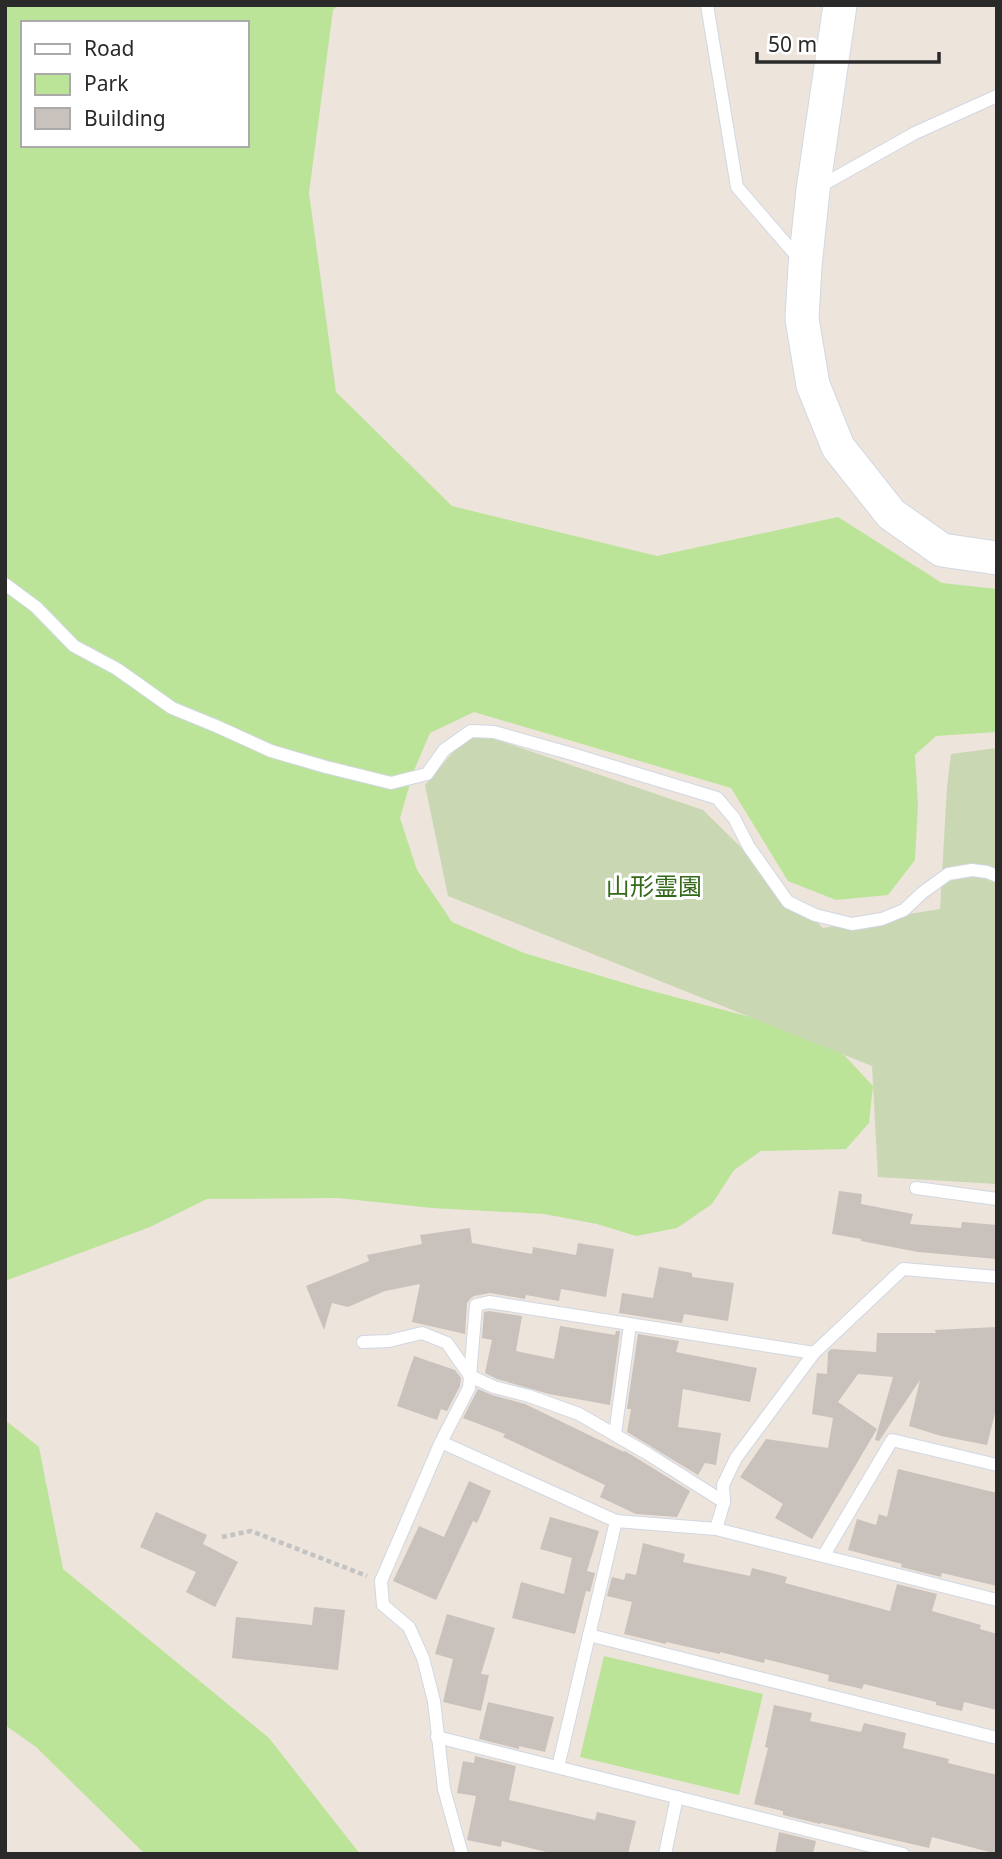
<svg xmlns="http://www.w3.org/2000/svg" width="1002" height="1859" font-family="'Noto Sans','Noto Sans JP',sans-serif">
<style>
.green{fill:#bbe498;fill-rule:evenodd}
.cemetery{fill:#c9d7b3}
.building{fill:#c8c1bc}
.lines{fill:none;stroke-linecap:round;stroke-linejoin:round}
.lane-casing{stroke:#d1d7e3;stroke-width:14}
.secondary-casing{stroke:#d1d7e3;stroke-width:35}
.path{stroke:#c3c3c3;stroke-width:4.5;stroke-dasharray:5 3.5;stroke-linecap:butt}
.lane{stroke:#fff;stroke-width:12}
.secondary{stroke:#fff;stroke-width:33}
.labels{text-anchor:middle;dominant-baseline:central;stroke-width:6;stroke-linejoin:round;paint-order:stroke}
.park-label{font-size:24px;fill:#336919;stroke:#fff}
</style>
<rect width="100%" height="100%" fill="#ede4dc"/>
<!-- green -->
<g class="green">
<path d="M5,5H338L333,10L309,193L336,392L452,506L657,556L838,517L942,583L997,589V732L936,736L915,755L918,805L915,860L888,895L836,900L788,881L731,788L474,712L430,733L413,773L400,818L417,870L452,922L524,953L641,988L750,1017L798,1032L844,1055L873,1086L869,1123L846,1149L761,1151L734,1170L712,1204L677,1228L636,1236L597,1224L544,1214L432,1208L338,1198L207,1199L150,1227L5,1281ZM23,23H247V145H23Z"/>
<path d="M5,1420L39,1447L63,1569L269,1738L360,1854H145L36,1747L5,1725Z"/>
<path d="M604,1656L763,1694L739,1795L580,1757Z"/>
</g>
<!-- cemetery -->
<path class="cemetery" d="M471,731L703,810L823,928L940,909L947,787L951,754L997,748V1184L878,1177L872,1066L448,896L425,785Z"/>
<!-- building -->
<g class="building">
<path d="M839,1191L862,1194L861,1204L913,1214L910,1224L961,1228L962,1222L997,1225V1259L918,1252L861,1241V1239L832,1234Z"/>
<path d="M470,1228L472,1243L532,1254L533,1247L576,1255L578,1243L614,1249L606,1297L561,1289L559,1301L526,1295L525,1299L490,1293L474,1296L470,1299L467,1303L465,1334L412,1322L420,1284L385,1291L348,1307L332,1303L324,1330L306,1286L369,1261L367,1255L422,1244L420,1235Z"/>
<path d="M659,1267L692,1273V1277L734,1283L728,1321L684,1314L682,1323L619,1313L622,1293L653,1298Z"/>
<path d="M489,1311L522,1316L516,1351L554,1359L560,1326L615,1335L616,1331H620L610,1405L549,1394L497,1379L485,1373L492,1340L482,1338L484,1312Z"/>
<path d="M997,1327V1405L987,1445L941,1436L909,1426L920,1380L879,1441L875,1440L893,1377L858,1374L838,1402L877,1429L812,1539L775,1518L783,1504L740,1477L766,1439L828,1448L833,1418L812,1414L817,1373L827,1374L828,1352L831,1349L876,1352L877,1333H936L935,1330Z"/>
<path d="M638,1334L679,1341L676,1352L757,1368L750,1402L683,1389L678,1427L721,1433L716,1465L705,1463L698,1475L627,1432L631,1409H627Z"/>
<path d="M414,1356L455,1370L461,1378L460,1386L447,1411L441,1409L437,1420L397,1406Z"/>
<path d="M478,1389L492,1395L525,1404L624,1452L625,1451L690,1491L677,1517L636,1514L600,1497L605,1485L503,1437L505,1434L463,1418Z"/>
<path d="M898,1469L997,1493V1586L942,1573L941,1577L901,1567L902,1564L848,1550L857,1519L876,1525L879,1514L887,1517Z"/>
<path d="M469,1481L491,1491L477,1523L473,1521L436,1600L393,1581L419,1526L444,1537Z"/>
<path d="M156,1512L207,1535L203,1544L238,1562L215,1607L186,1592L196,1572L140,1547Z"/>
<path d="M550,1517L599,1531L587,1571L595,1573L590,1592L586,1591L575,1634L512,1618L521,1582L564,1594L572,1558L540,1549Z"/>
<path d="M643,1543L685,1554L683,1562L750,1576L752,1568L787,1577L785,1583L890,1611L897,1584L937,1594L932,1611L981,1625L980,1629L997,1634V1710L964,1702L962,1711L936,1705V1702L864,1684L862,1689L828,1681L829,1675L765,1659L764,1663L720,1652V1654L666,1642V1644L624,1634L632,1602L607,1596L612,1577L624,1580L626,1573L636,1575Z"/>
<path d="M314,1607L345,1610L338,1670L232,1658L236,1617L312,1625Z"/>
<path d="M447,1614L495,1628L481,1674L489,1675L481,1711L443,1702L453,1659L435,1654Z"/>
<path d="M488,1702L554,1717L545,1752L519,1746V1749L479,1739Z"/>
<path d="M774,1705L812,1713L810,1721L861,1732L864,1723L906,1733L903,1748L949,1759L948,1763L997,1775V1854L932,1837L929,1848L821,1823L820,1824L783,1815V1811L754,1804L768,1748L765,1747Z"/>
<path d="M475,1756L516,1766L509,1800L595,1820L597,1812L636,1821L628,1854H554L502,1841L501,1847L467,1840L476,1796L457,1793L463,1761L474,1763Z"/>
<path d="M779,1832L816,1841L813,1854H775Z"/>
</g>
<g class="lines">
<!-- lane casing -->
<g class="lane-casing">
<g id="lane">
<path d="M707,5L737,187L800,260"/>
<path d="M817,188L915,133L997,96"/>
<path d="M5,584L36,607L74,646L117,669L172,708L216,726L271,751L326,767L391,783L427,774L444,750L471,731L494,732L572,754L717,798L734,818L749,847L788,902L815,915L852,924L882,919L904,910L922,893L948,874L972,870L987,872L997,876"/>
<path d="M916,1188L997,1199"/>
<path d="M363,1342L389,1341L422,1333L447,1343L470,1376L494,1387L529,1396L579,1414L648,1454L724,1502"/>
<path d="M615,1434L630,1325"/>
<path d="M441,1442L616,1521L716,1529L997,1600"/>
<path d="M716,1529L724,1502L723,1485L736,1458L814,1353L903,1269L997,1277"/>
<path d="M824,1555L892,1440L997,1465"/>
<path d="M589,1635L997,1738"/>
<path d="M437,1737L903,1854"/>
<path d="M558,1767L616,1521"/>
<path d="M462,1854L444,1789L434,1701L423,1658L409,1627L383,1605L381,1581L441,1442L469,1388L476,1305L489,1302L814,1353"/>
<path d="M665,1854L677,1797"/>
</g>
</g>
<!-- secondary casing -->
<g class="secondary-casing">
<path id="secondary" d="M840,5L813,190L805,266L802,319L813,385L838,447L891,514L942,550L997,558"/>
</g>
<!-- path -->
<path class="path" d="M222,1537L251,1531L367,1576"/>
<!-- lane -->
<use href="#lane" class="lane"/>
<!-- secondary -->
<use href="#secondary" class="secondary"/>
</g>
<g class="labels">
<!-- park labels -->
<g class="park-label">
<text x="654" y="885">山形霊園</text>
</g>
</g>
<!-- border -->
<rect width="1002" height="1859" fill="none" stroke="#2a2a2a" stroke-width="14"/>
<!-- legend -->
<rect x="21" y="21" width="228" height="126" fill="#ffffff" stroke="#aaaaaa" stroke-width="2"/>
<rect x="35" y="44" width="35" height="10" fill="#ffffff" stroke="#aaaaaa" stroke-width="2"/>
<text x="84" y="56" font-size="21" fill="#2a2a2a">Road</text>
<rect x="35" y="74" width="35" height="21" fill="#bbe498" stroke="#aaaaaa" stroke-width="2"/>
<text x="84" y="91" font-size="21" fill="#2a2a2a">Park</text>
<rect x="35" y="108" width="35" height="21" fill="#c8c1bc" stroke="#aaaaaa" stroke-width="2"/>
<text x="84" y="126" font-size="21" fill="#2a2a2a">Building</text>
<!-- scale -->
<path d="M757 52v10h182v-10" fill="none" stroke="#2a2a2a" stroke-width="3.5"/>
<text x="768" y="52" font-size="21" fill="#2a2a2a" stroke="#ffffff" stroke-width="5" paint-order="stroke">50 m</text>
</svg>
